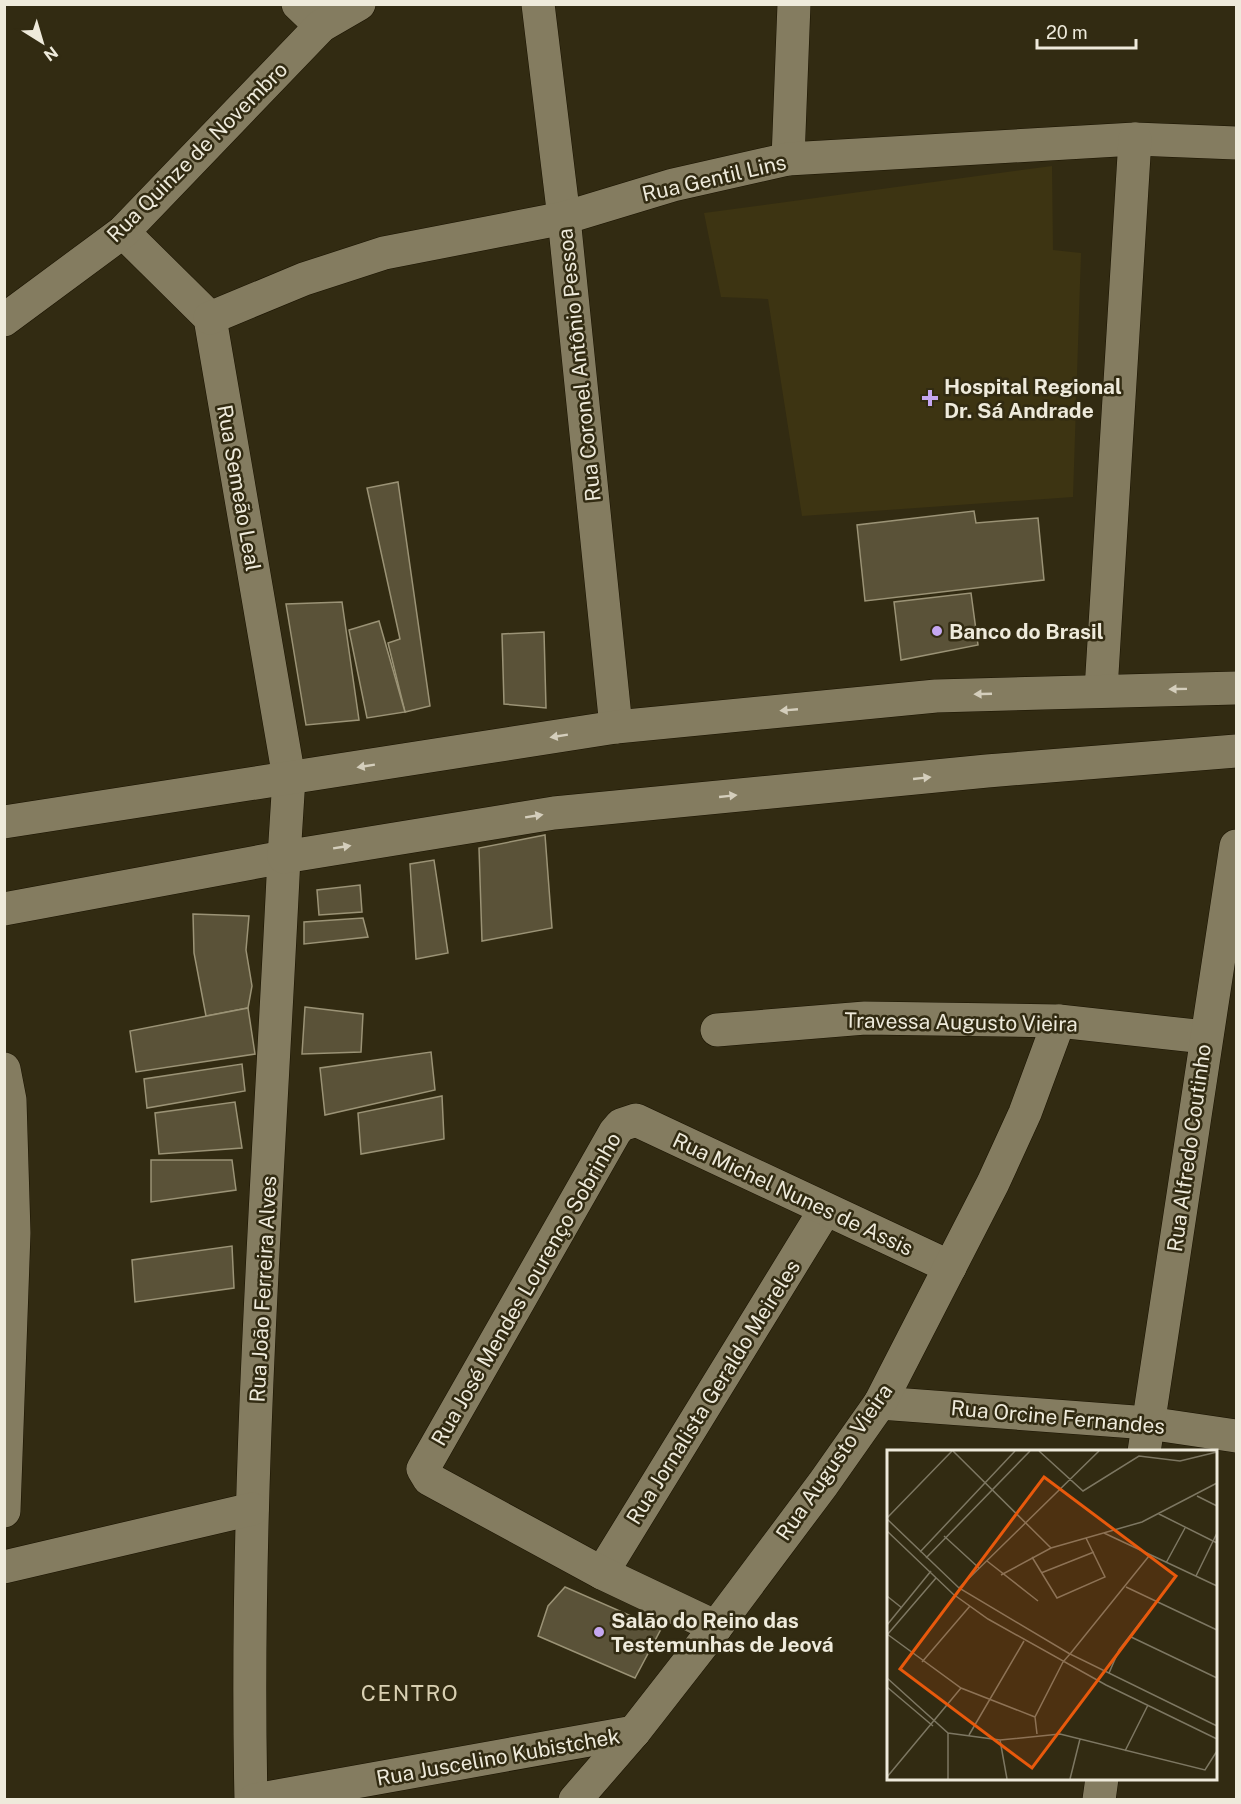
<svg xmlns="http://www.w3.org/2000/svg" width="1241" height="1804" font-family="'Public Sans',sans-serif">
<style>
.built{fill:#3d3412}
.building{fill:#5a5238;stroke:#9b9376;stroke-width:1.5}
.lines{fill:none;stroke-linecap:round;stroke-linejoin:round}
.minor-casing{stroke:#1a1300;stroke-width:34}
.secondary-casing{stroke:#1a1300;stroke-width:34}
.minor{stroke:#847c60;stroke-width:33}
.secondary{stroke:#847c60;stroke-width:33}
.oneway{fill:#d4cebc}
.poi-dot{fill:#c5a7f1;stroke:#322b12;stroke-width:2}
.labels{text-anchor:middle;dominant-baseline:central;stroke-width:5;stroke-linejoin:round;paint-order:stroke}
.street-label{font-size:21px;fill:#eeeadb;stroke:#322b12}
.poi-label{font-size:21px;font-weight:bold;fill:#eeeadb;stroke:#322b12;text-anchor:start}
.neighbourhood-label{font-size:22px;letter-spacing:1.5px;fill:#d9d0b2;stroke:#322b12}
.inset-road{fill:none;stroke:#7d7762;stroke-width:1.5}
.view{fill:#e8590c;fill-opacity:0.15;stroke:#e8590c;stroke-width:3}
.inset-edge{fill:none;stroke:#eeeadb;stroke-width:3}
</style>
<rect width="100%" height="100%" fill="#322b12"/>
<!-- built -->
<path class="built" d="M1052,166L1053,250L1081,253L1073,497L802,516L768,299L721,297L704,213Z"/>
<!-- building -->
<g class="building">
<path d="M398,482L430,706L405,712L388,643L400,639L367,488Z"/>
<path d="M974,511L976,523L1038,518L1044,580L865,601L857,525Z"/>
<path d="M971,593L978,645L901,660L894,602Z"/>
<path d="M342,602L359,720L306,725L286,604Z"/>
<path d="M379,621L405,712L367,718L349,630Z"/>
<path d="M544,632L546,708L504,704L502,634Z"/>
<path d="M545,835L552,928L482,941L479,848Z"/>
<path d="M434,860L448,953L416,959L410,864Z"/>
<path d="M360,885L362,912L319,915L317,890Z"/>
<path d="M193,914L249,916L246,950L252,986L248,1008L206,1016L194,953Z"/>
<path d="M363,918L368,937L304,944V922Z"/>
<path d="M305,1007L363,1014L361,1052L302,1054Z"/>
<path d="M248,1008L255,1054L136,1072L130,1031Z"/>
<path d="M431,1052L435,1090L325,1115L320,1068Z"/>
<path d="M242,1064L245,1091L147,1108L144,1079Z"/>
<path d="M442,1096L444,1139L361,1154L358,1113Z"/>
<path d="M235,1102L242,1148L159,1154L155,1113Z"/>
<path d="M151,1160H232L236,1190L151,1202Z"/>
<path d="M232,1246L234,1288L135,1302L132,1260Z"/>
<path d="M565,1587L661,1629L635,1678L538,1636L548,1606Z"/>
</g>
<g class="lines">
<!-- minor casing -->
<g class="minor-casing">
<g id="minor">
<path d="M298,4L321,26"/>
<path d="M538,4L564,218L616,727"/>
<path d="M788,159L794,4"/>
<path d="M123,232L210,318L289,778"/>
<path d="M210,318L304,279L384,253L564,218L673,185L788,159L1135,139L1236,143"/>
<path d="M4,320L123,232L321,26L359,4"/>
<path d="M1101,690L1135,139"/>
<path d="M4,909L284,857C269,1171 244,1485 251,1800"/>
<path d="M717,1030L865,1018L1059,1021L1205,1037"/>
<path d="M4,1069L10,1100L14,1233L4,1511"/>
<path d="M880,1403L1148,1423L1236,1436"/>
<path d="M1144,1452L1236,846"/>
<path d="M4,1567L252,1509"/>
<path d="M602,1573L825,1210"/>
<path d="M716,1627L602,1573L429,1479L423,1469L615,1132L621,1125L636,1120L950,1267"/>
<path d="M255,1800L634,1732"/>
<path d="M575,1800L634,1732L716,1627L823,1484L880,1403L993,1183L1025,1113L1059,1021"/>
<path d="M1099,1800L1102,1778"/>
</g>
</g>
<!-- secondary casing -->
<g class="secondary-casing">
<g id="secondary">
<path d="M289,778L284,857L554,813L987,771L1236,751"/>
<path d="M4,822L616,727L936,696L1236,688"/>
</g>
</g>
<!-- minor -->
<use href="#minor" class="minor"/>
<!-- secondary -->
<use href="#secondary" class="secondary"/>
</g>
<!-- one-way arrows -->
<defs><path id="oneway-solid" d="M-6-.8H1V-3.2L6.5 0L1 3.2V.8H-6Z" transform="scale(1.5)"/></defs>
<g class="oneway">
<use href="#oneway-solid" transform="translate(1178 689) rotate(179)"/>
<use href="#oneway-solid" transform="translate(983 694) rotate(178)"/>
<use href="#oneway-solid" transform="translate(789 710) rotate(175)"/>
<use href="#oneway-solid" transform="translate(559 736) rotate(171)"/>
<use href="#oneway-solid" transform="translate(366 766) rotate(171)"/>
<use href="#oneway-solid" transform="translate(922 778) rotate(-6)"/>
<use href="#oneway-solid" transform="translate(728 796) rotate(-6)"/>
<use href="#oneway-solid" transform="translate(534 816) rotate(-9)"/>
<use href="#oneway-solid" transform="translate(342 847) rotate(-9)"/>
</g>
<!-- markers -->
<g class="poi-dot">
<path d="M927 389h6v6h6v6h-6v6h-6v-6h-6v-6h6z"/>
<circle cx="937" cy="631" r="6"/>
<circle cx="599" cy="1632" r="6"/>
</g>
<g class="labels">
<!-- street labels -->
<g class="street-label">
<text transform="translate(197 152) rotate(-45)">Rua Quinze de Novembro</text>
<text transform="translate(714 178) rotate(-13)">Rua Gentil Lins</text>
<text transform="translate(579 365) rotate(-96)">Rua Coronel Antônio Pessoa</text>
<text transform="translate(239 488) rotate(80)">Rua Semeão Leal</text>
<text transform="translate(961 1022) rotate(1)">Travessa Augusto Vieira</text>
<text transform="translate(1189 1148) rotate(-82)">Rua Alfredo Coutinho</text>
<text transform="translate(793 1194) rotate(25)">Rua Michel Nunes de Assis</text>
<text transform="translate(263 1289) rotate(-87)">Rua João Ferreira Alves</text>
<text transform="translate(526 1289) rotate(-60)">Rua José Mendes Lourenço Sobrinho</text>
<text transform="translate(713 1392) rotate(-58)">Rua Jornalista Geraldo Meireles</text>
<text transform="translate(1058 1417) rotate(5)">Rua Orcine Fernandes</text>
<text transform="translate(834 1462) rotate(-55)">Rua Augusto Vieira</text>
<text transform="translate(498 1757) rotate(-10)">Rua Juscelino Kubistchek</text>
</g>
<!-- poi labels -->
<g class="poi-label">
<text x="944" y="386">Hospital Regional<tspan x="944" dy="24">Dr. Sá Andrade</tspan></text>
<text x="949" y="631">Banco do Brasil</text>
<text x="611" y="1620">Salão do Reino das<tspan x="611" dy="24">Testemunhas de Jeová</tspan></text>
</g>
<!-- neighbourhood labels -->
<g class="neighbourhood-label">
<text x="410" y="1693">CENTRO</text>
</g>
</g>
<!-- overview -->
<g transform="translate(887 1450)">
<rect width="330" height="330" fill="#322b12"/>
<path class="inset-road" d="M66,1L164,98M152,1L196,41L252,6L293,11L330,2M310,46L330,56M272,64L330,93M0,68L65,1M0,69L72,138L183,204L176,212M0,81L66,144L101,169L219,235L330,289M217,83L330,136M57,86L92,118M33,102L128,1M262,106L183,204L330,276M145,107L170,148L218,127L199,88M39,108L143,1M100,111L151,151M279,113L298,78M154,123L207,102M114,125L164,98L255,72L330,33M309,126L330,83M239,137L330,180M72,138L212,1M0,146L15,158M0,175L44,121M0,184L74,238L148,267M0,185L49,128M242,186L330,228M35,212L83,156M222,223L232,200L270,151M0,228L61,283L113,290L173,284L318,320L330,301M0,237L46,276M61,283V329M150,284L148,267L176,212M82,285L137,191M113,290L120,329M238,301L261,255M0,327L74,238M183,329L193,289"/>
<path class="view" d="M157,27L289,126L145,318L13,219Z"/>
<rect width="330" height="330" class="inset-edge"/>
</g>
<!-- border -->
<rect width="1241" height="1804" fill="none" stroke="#eeeadb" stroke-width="12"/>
<!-- north arrow -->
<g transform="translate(42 42) rotate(143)" stroke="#322b12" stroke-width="4.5" paint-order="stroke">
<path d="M0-4.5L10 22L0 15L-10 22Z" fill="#eeeadb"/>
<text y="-9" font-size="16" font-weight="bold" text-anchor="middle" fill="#eeeadb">N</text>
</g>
<!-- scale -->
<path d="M1037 39v9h99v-9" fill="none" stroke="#eeeadb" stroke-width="3"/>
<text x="1046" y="39" font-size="18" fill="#eeeadb" stroke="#322b12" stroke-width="4.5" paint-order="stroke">20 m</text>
</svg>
